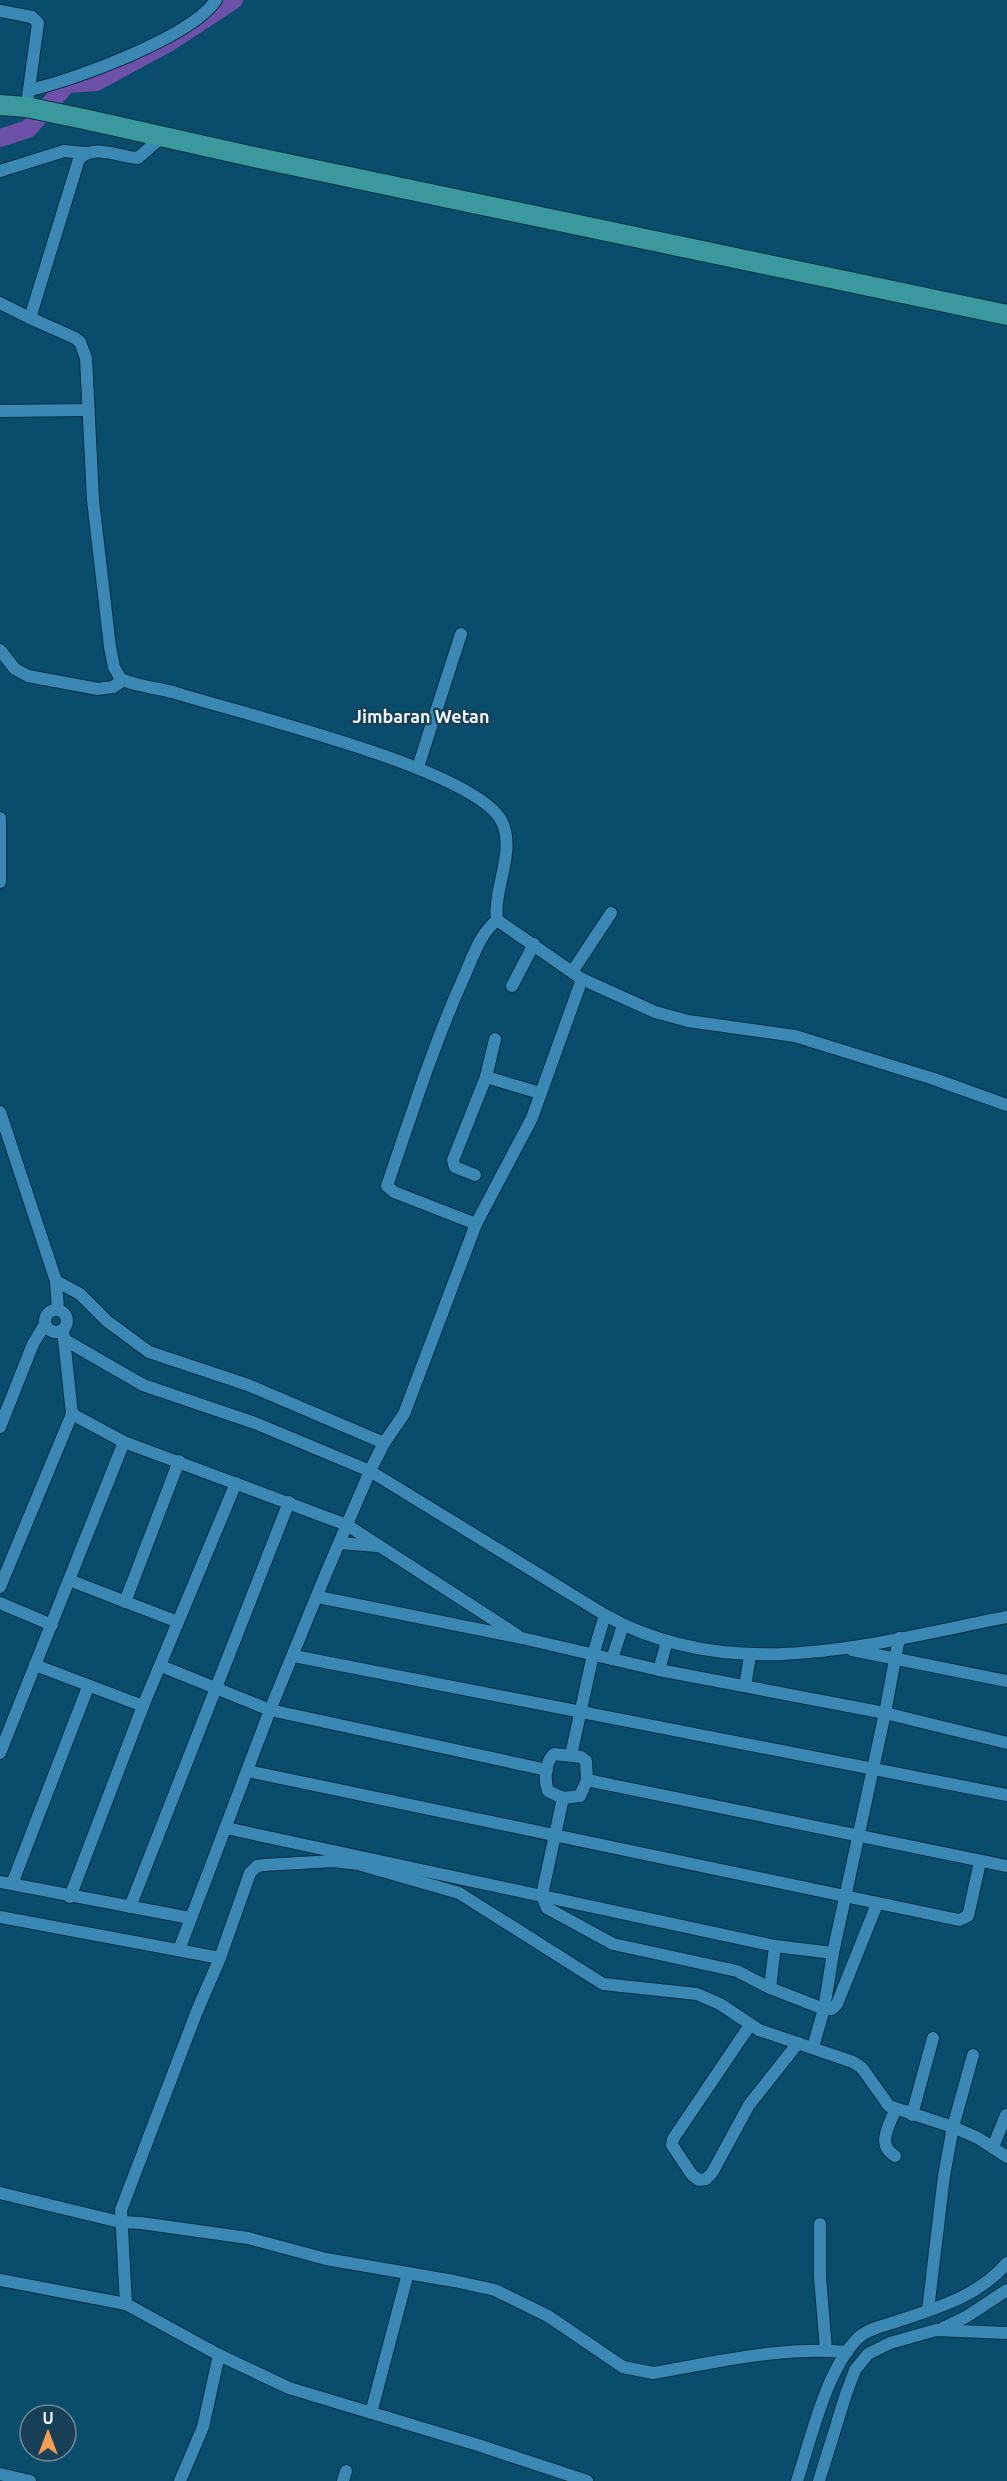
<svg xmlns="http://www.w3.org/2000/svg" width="1007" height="2481" font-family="Ubuntu,sans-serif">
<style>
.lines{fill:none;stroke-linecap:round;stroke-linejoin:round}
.river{stroke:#6d50a8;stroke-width:18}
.street-casing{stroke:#043046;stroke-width:14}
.primary-casing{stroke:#043046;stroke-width:22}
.street{stroke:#3a88b3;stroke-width:12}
.primary{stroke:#39999d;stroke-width:20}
.labels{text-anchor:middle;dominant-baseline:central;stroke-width:4.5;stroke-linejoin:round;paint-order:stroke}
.quarter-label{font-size:18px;font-weight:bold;fill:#eff6fb;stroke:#174057}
</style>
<rect width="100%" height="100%" fill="#0a4c6b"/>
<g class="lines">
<!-- river -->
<path class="river" d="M0,138L28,129L67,84L96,82L170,42L234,0"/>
<!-- street casing -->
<g class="street-casing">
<g id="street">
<path d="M0,11L32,17L38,23L28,97"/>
<path d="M29,90C72,81 192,37 216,0"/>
<path d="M163,136L138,158C119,157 93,143 79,159L30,318L75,338L80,342L86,358L93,500L110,647L114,667L120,678C129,685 163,689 176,693C238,713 477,769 502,822C516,852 493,888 497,920L582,979L655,1012L688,1021L795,1036L934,1079L1007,1105"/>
<path d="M0,171L64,151L85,153"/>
<path d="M0,303L30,318"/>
<path d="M0,411L89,410"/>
<path d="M0,650L15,669L28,676L98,689L113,687L123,680"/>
<path d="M418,767L461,634"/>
<path d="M0,818V882"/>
<path d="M572,972L611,913"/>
<path d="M512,986L534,944"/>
<path d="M486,1077L540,1093"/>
<path d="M0,1112L56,1281L58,1310"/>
<path d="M475,1175L455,1167L453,1160L486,1077L495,1039"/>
<path d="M476,1224L394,1192L387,1186C411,1116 433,1046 463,979C473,957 479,935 497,920"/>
<path d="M56,1281L80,1294L107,1321L149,1352L248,1385L384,1443"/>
<circle cx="56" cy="1321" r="11"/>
<path d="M65,1340L143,1385L255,1423L370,1471L605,1615C733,1687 873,1643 1007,1617"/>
<path d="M72,1414L124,1442L347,1525L517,1635"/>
<path d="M0,1427L33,1344L45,1324"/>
<path d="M340,1543L377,1546"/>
<path d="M69,1580L178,1622"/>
<path d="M0,1587L72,1414L63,1330"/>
<path d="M318,1597L522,1638L659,1670L885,1713L1007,1743"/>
<path d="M125,1602L179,1461"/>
<path d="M0,1603L52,1625"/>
<path d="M852,1650L1007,1681"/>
<path d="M294,1656L1007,1795"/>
<path d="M612,1659L623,1625"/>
<path d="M35,1665L143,1706"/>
<path d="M161,1666L270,1710L547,1770"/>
<path d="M659,1670L667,1641"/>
<path d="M745,1686L750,1656"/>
<path d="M0,1753L124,1442"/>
<path d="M554,1754L581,1757L586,1761L587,1780L580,1796L563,1798L548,1791C544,1780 545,1762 554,1754Z"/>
<path d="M571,1755L593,1655L605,1615"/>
<path d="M248,1771L959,1920L968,1916L980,1862"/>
<path d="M587,1780L1007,1866"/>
<path d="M563,1798L542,1895L547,1908L613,1944L737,1971L770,1988L824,2009H832L837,2004L877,1904"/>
<path d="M226,1828L775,1946L833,1953"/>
<path d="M0,1882L190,1918"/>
<path d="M12,1884L88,1687"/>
<path d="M70,1897L143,1706L236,1483"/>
<path d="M130,1907L289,1502"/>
<path d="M0,1917L220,1958"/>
<path d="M179,1950L270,1710L327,1571L370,1471L384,1443L404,1414L476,1224L532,1118L582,979"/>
<path d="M770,1988L775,1946"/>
<path d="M750,2025L673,2139L672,2145L692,2175L699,2180L706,2179L712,2173L749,2105L798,2043"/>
<path d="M813,2047L824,2009L833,1953L885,1713L899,1638"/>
<path d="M912,2115L933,2038"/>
<path d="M993,2147L1006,2115"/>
<path d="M895,2156C876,2144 889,2127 895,2110"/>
<path d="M0,2193L120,2222L141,2223L248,2238L326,2259L454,2281L495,2290L548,2316L623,2367L653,2373C718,2362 782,2346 847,2352"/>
<path d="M820,2224V2277L826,2350"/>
<path d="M0,2280L126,2304L219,2355L289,2388L478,2445L587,2481"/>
<path d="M126,2304L121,2210L197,2011L220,1958L250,1873L257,1866L264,1865L334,1861L358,1864L459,1893L603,1984L697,1994L720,2004L759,2030L853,2062L862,2068L889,2106L953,2127L978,2138L1007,2157"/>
<path d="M928,2310L944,2176L953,2127L973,2055"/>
<path d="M943,2328L966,2317L1007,2290"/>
<path d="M371,2413L408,2273"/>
<path d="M0,2474L30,2481"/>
<path d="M180,2481L203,2427L219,2355"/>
<path d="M343,2481L346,2471"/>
<path d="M797,2481C811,2439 826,2370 858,2338C867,2329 883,2326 895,2322C936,2308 978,2297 1007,2263"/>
<path d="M819,2481L846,2394L855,2370L868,2354L890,2343L936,2330L1007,2333"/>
</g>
</g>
<!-- primary casing -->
<g class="primary-casing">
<path id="primary" d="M0,105L26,107L84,119L254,157L1007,315"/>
</g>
<!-- street -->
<use href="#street" class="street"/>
<!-- primary -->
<use href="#primary" class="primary"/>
</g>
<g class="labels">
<!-- quarter labels -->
<g class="quarter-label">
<text x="421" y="716">Jimbaran Wetan</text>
</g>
</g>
<!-- north arrow -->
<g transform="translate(48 2433)"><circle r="28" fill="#174057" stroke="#6d8999" stroke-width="1.5"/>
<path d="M0-4.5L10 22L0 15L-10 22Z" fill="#fc9d53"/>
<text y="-9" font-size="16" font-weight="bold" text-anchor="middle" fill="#eff6fb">U</text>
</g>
</svg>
